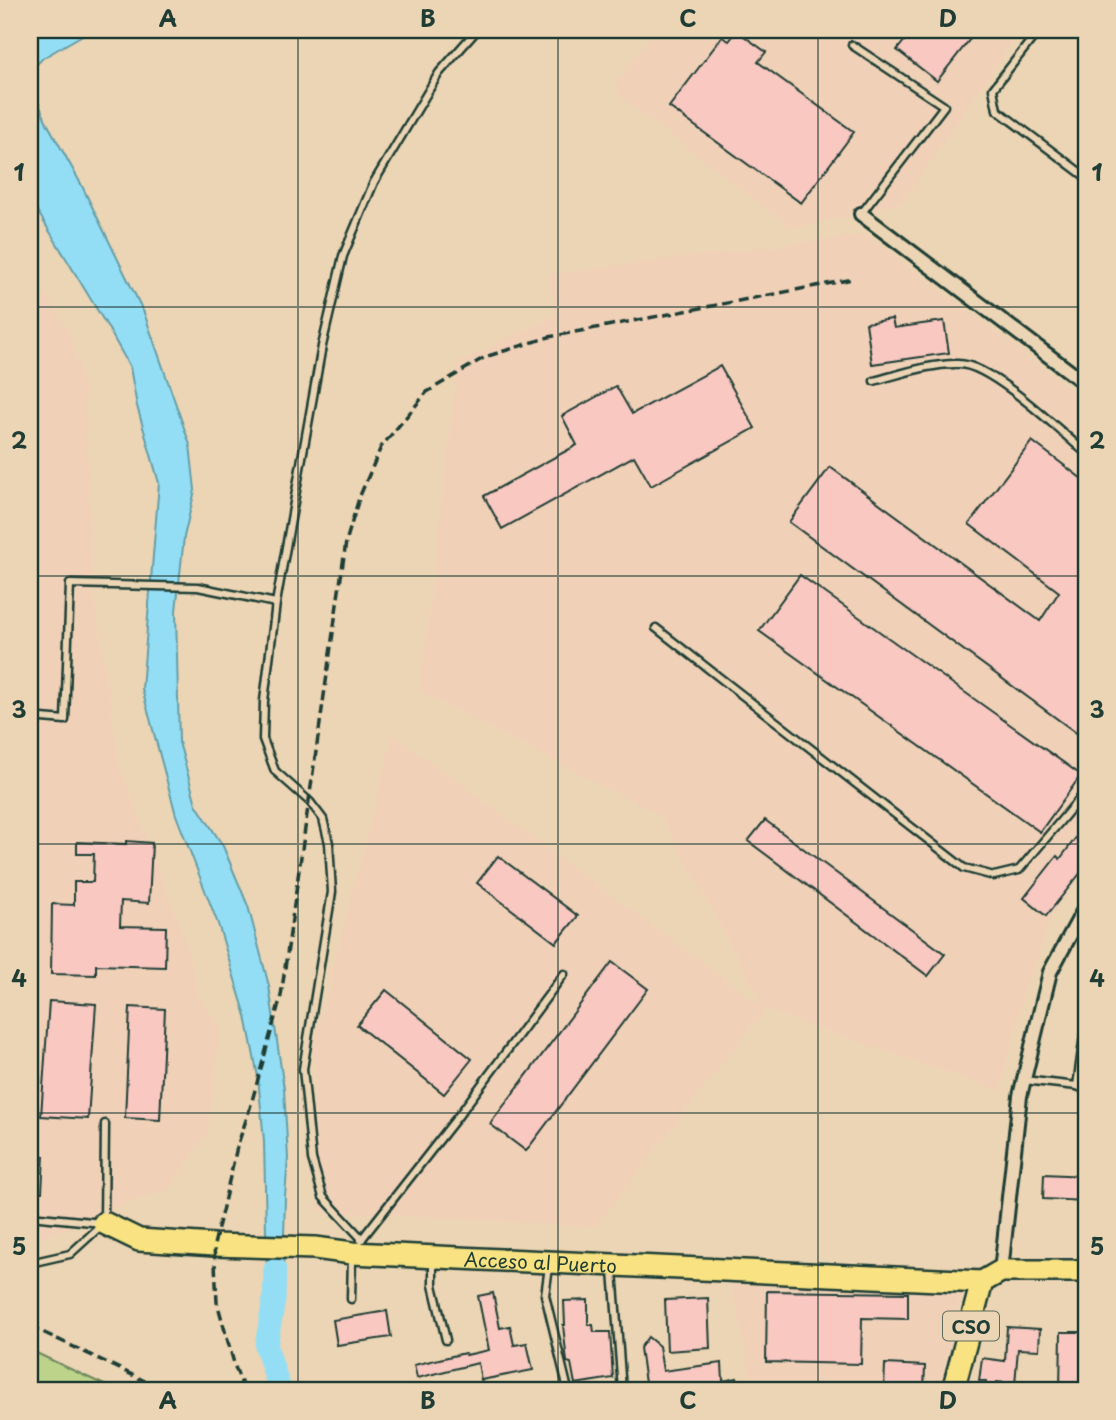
<svg xmlns="http://www.w3.org/2000/svg" width="1116" height="1420" font-family="'Playpen Sans',sans-serif">
<style>
.built{fill:#f0d1b8}
.green{fill:#bdd389;stroke:#6e885e;stroke-width:2}
.water{fill:#94def5;stroke:#659ea8;stroke-width:2}
.lines{fill:none;stroke-linecap:round;stroke-linejoin:round}
.river{stroke:#94def5;stroke-width:23}
.building{fill:#f8c8c1;stroke:#1f3d34;stroke-width:2}
.service-casing{stroke:#1f3d34;stroke-width:11}
.minor-casing{stroke:#1f3d34;stroke-width:18}
.primary-casing{stroke:#1f3d34;stroke-width:26}
.path{stroke:#1f3d34;stroke-width:2.5;stroke-dasharray:7 5;stroke-linecap:butt}
.service{stroke:#ecd5b4;stroke-width:6}
.minor{stroke:#ecd5b4;stroke-width:12}
.primary{stroke:#f8e281;stroke-width:21}
.rail{stroke:#1f3d34;stroke-width:3.5;stroke-dasharray:10 5;stroke-linecap:butt}
.grid{fill:none;stroke:#1f3d34;stroke-width:2;stroke-opacity:0.55}
.labels{text-anchor:middle;dominant-baseline:central;stroke-width:6;stroke-linejoin:round;paint-order:stroke}
.shield{fill:#ecd5b4;stroke:#5c6b5a;stroke-width:2}
.shield-label{font-size:18px;font-weight:bold;fill:#1f3d34}
.street-label{font-size:19px;fill:#1f3d34;stroke:#ecd5b4}
.neatline{fill:none;stroke:#1f3d34;stroke-width:2.5}
.grid-label{font-size:23px;text-anchor:middle;font-weight:bold;fill:#1f3d34}
</style>
<rect width="100%" height="100%" fill="#ecd5b4"/>
<filter id="ink" filterUnits="userSpaceOnUse"><feTurbulence type="fractalNoise" baseFrequency=".0143" numOctaves="2"/><feDisplacementMap in="SourceGraphic" scale="14" xChannelSelector="R" yChannelSelector="G"/><feConvolveMatrix kernelMatrix="1 2 1 2 8 2 1 2 1" color-interpolation-filters="sRGB"/></filter>
<g filter="url(#ink)">
<!-- built -->
<g class="built">
<path d="M657,30H1021L902,203L792,229L619,96L616,81Z"/>
<path d="M866,234L1086,400V869L1053,913L1022,1000L1001,1091L765,1010L595,1227L318,1211L313,1050L335,957L393,734L764,1008L661,816L419,692L458,362L555,315L549,274Z"/>
<path d="M30,270L71,335L85,387L93,584L119,763L188,947L199,997L221,1028L208,1133L168,1190L118,1206L50,1236L30,1238Z"/>
<path d="M731,1284L962,1292L939,1390H753Z"/>
</g>
<!-- green -->
<path class="green" d="M30,1350L115,1390H30Z"/>
<!-- water -->
<g class="water">
<path d="M30,30H91L43,58L30,71Z"/>
<path d="M30,83L47,123L81,184L144,313L190,445L195,490L184,537L176,611L179,742L196,804L223,846L248,906L269,986L284,1089L288,1158L285,1196L283,1277L274,1300L267,1277L264,1141L258,1077L246,1016L218,924L176,815L142,689L159,483L137,406L130,367L107,326L30,199Z"/>
</g>
<g class="lines">
<!-- river -->
<path class="river" d="M275,1270L274,1300L266,1346L280,1390"/>
</g>
<!-- building -->
<g class="building">
<path d="M913,30H977L937,81L897,50Z"/>
<path d="M737,31L766,52L758,62L854,132L801,203L669,107L722,37L729,41Z"/>
<path d="M892,319L894,328L944,321L949,353L872,364L866,323Z"/>
<path d="M720,366L755,428L651,486L634,456L502,529L484,496L577,445L562,416L616,386L632,414Z"/>
<path d="M1032,441L1086,482V740L789,522L830,467L1040,621L1059,592L969,524Z"/>
<path d="M800,575L1081,775L1040,832L759,631Z"/>
<path d="M765,820L945,954L928,976L748,841Z"/>
<path d="M1086,824V866L1046,916L1024,898L1057,856L1060,859Z"/>
<path d="M126,841L152,843L149,903L121,901L120,926L166,927L165,967L96,965V975L51,974L52,904L74,905V882H93L94,854H77V842L126,844Z"/>
<path d="M498,856L578,916L556,943L477,883Z"/>
<path d="M612,962L648,989L526,1151L490,1124Z"/>
<path d="M386,990L472,1059L444,1094L357,1025Z"/>
<path d="M49,1001L96,1004L88,1119L41,1116Z"/>
<path d="M130,1007L165,1009L160,1120L125,1118Z"/>
<path d="M30,1155L44,1156L42,1192H30Z"/>
<path d="M1044,1174L1086,1176V1201L1043,1199Z"/>
<path d="M767,1291L908,1293V1319L862,1318L861,1364L766,1362Z"/>
<path d="M493,1293L500,1328L510,1326L514,1345L527,1343L533,1370L481,1380L478,1363L417,1378L414,1365L465,1353L466,1355L489,1350L478,1296Z"/>
<path d="M708,1298L710,1348L667,1351L665,1300Z"/>
<path d="M588,1300V1325H593L594,1332H610L613,1378L575,1384L571,1363L567,1362L563,1325H565L564,1301Z"/>
<path d="M387,1311L391,1337L337,1345L333,1320Z"/>
<path d="M1007,1327L1040,1329L1039,1350L1018,1349L1015,1384L997,1382L996,1390H985L986,1381H979L982,1358L1005,1361Z"/>
<path d="M1061,1332H1086V1390H1060Z"/>
<path d="M648,1337L659,1346L663,1371L722,1363L723,1381L737,1378L739,1390H646L640,1348Z"/>
<path d="M885,1364L925,1366L924,1390H884Z"/>
</g>
<g class="lines">
<!-- service casing -->
<g class="service-casing">
<g id="service">
<path d="M1039,30L993,89L997,110L1086,177"/>
<path d="M852,45L944,106L861,214"/>
<path d="M874,381C901,374 931,363 959,364C991,364 1060,431 1086,453"/>
<path d="M276,603L264,701L263,739L275,771L310,802L323,819L329,843L332,892L303,1069L312,1159L323,1197L362,1239"/>
<path d="M656,628L964,868L994,876L1019,870L1086,791"/>
<path d="M30,717L65,720L70,584L198,587L276,603L322,346L343,256L374,182L439,73L477,30"/>
<path d="M1024,1080L1077,1086L1086,1090"/>
<path d="M1077,1086L1086,1021"/>
<path d="M30,1216L102,1223"/>
<path d="M361,1240L459,1115L564,974"/>
<path d="M433,1262V1285L446,1340"/>
<path d="M30,1263L70,1254L104,1223L105,1124"/>
<path d="M549,1267L545,1295L568,1390"/>
<path d="M613,1270L622,1390"/>
<path d="M351,1299L352,1258"/>
</g>
</g>
<!-- minor casing -->
<g class="minor-casing">
<g id="minor">
<path d="M861,214L1086,384"/>
<path d="M1001,1271L1020,1096L1050,972L1086,906"/>
</g>
</g>
<!-- primary casing -->
<g class="primary-casing">
<g id="primary">
<path id="s1" d="M104,1223L139,1240L214,1245L315,1248L352,1253L982,1282"/>
<path d="M953,1390L982,1282L1001,1271H1086"/>
</g>
</g>
<!-- path -->
<path class="path" d="M75,1390L80,1384"/>
<!-- service -->
<use href="#service" class="service"/>
<!-- minor -->
<use href="#minor" class="minor"/>
<!-- primary -->
<use href="#primary" class="primary"/>
<!-- rail -->
<g class="rail">
<path d="M30,1326L147,1382L159,1390"/>
<path d="M244,1390L235,1367L217,1302L214,1245L237,1147L250,1108L281,996L346,542L359,498L381,447L427,392L485,357L549,337L853,279"/>
</g>
</g>
</g>
<!-- grid -->
<path class="grid" d="M298,30V1390M558,30V1390M818,30V1390M30,307H1086M30,576H1086M30,844H1086M30,1113H1086"/>
<g class="labels">
<!-- shield labels -->
<rect class="shield" x="943" y="1311.5" width="56" height="29" rx="5"/>
<g class="shield-label">
<text x="971" y="1326">CSO</text>
</g>
<!-- street labels -->
<g class="street-label">
<text stroke="none"><textPath href="#s1" startOffset="441">Acceso al Puerto</textPath></text>
</g>
</g>
<!-- margin -->
<rect width="1116" height="1420" fill="none" stroke="#ecd5b4" stroke-width="77"/>
<rect x="38" y="38" width="1040" height="1344" class="neatline"/>
<g class="grid-label">
<text x="168" y="27">A</text>
<text x="428" y="27">B</text>
<text x="688" y="27">C</text>
<text x="948" y="27">D</text>
<text x="19" y="181">1</text>
<text x="1097" y="181">1</text>
<text x="19" y="449">2</text>
<text x="1097" y="449">2</text>
<text x="19" y="718">3</text>
<text x="1097" y="718">3</text>
<text x="19" y="987">4</text>
<text x="1097" y="987">4</text>
<text x="19" y="1255">5</text>
<text x="1097" y="1255">5</text>
<text x="168" y="1409">A</text>
<text x="428" y="1409">B</text>
<text x="688" y="1409">C</text>
<text x="948" y="1409">D</text>
</g>
</svg>
